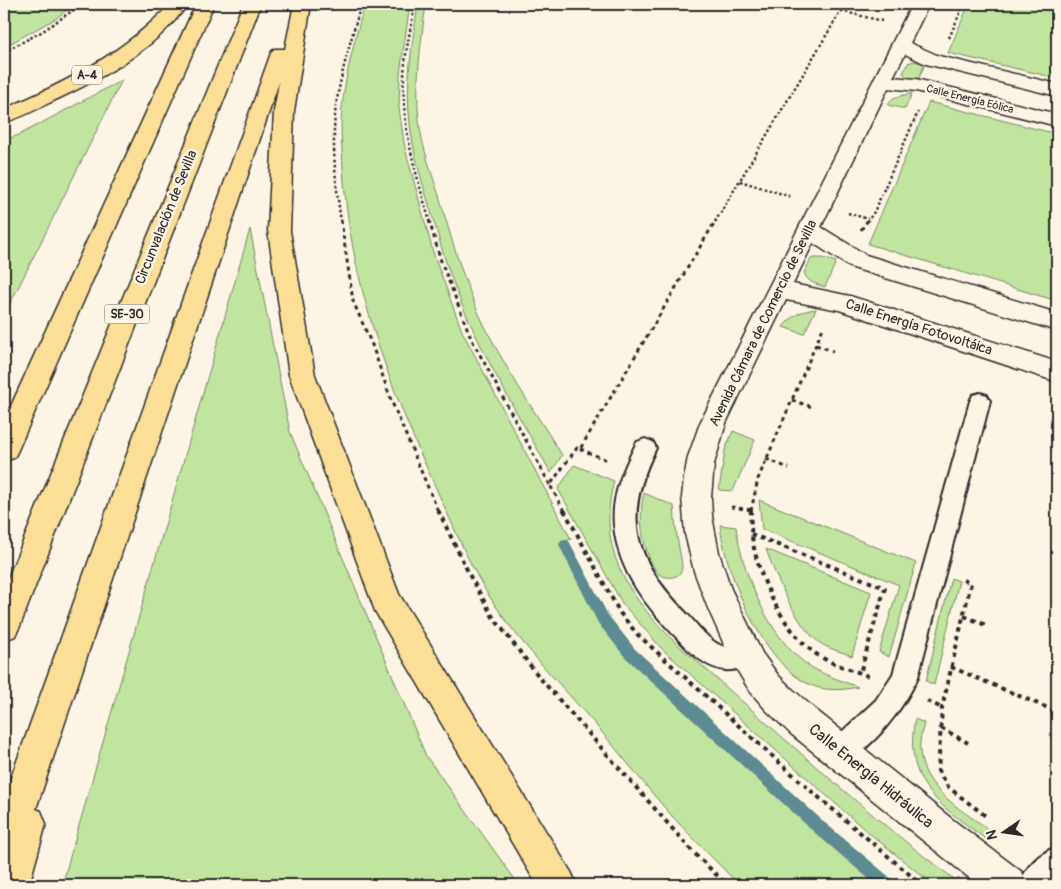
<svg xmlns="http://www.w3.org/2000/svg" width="1061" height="889" font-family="Pangolin,sans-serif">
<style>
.green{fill:#c1e49e;stroke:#768864}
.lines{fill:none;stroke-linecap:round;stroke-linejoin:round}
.stream{fill:#5c8c92;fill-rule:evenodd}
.service-casing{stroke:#2b2b2b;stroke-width:4}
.minor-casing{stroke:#2b2b2b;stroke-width:3}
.motorway-casing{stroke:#2b2b2b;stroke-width:3}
.path-far2{stroke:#2b2b2b;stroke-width:2.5;stroke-dasharray:2.5 2.5;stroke-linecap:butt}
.path-far1{stroke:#2b2b2b;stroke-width:3;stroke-dasharray:4 4;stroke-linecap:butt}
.path{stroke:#2b2b2b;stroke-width:4;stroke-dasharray:4.5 4.5;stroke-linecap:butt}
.service{fill:#fcf5e5;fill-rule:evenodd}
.minor{fill:#fcf5e5;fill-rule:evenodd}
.motorway{fill:#fbdf96;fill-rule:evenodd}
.labels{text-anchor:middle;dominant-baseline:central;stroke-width:5;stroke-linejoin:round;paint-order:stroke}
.far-street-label{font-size:11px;fill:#2b2b2b;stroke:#fcf5e5}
.shield{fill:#fcf5e5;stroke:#6a6863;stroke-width:1}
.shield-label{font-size:12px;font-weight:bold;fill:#2b2b2b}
.street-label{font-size:14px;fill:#2b2b2b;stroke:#fcf5e5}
.near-street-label{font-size:16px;fill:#2b2b2b;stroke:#fcf5e5}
</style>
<rect width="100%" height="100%" fill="#fcf5e5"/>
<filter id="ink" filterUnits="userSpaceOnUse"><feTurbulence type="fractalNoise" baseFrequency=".02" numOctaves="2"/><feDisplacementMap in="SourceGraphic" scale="10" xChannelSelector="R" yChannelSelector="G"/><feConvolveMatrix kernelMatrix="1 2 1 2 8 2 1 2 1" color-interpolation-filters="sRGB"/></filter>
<g filter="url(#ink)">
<!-- green -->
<g class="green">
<path d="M4,4H75L55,19L4,47Z"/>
<path d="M365,4H410L400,74L399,108L405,148L433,252L462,331L571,539L560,543L599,620L622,651L785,804L880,885H739C717,862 694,840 672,816C645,786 621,754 594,723C561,685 525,649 497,608C471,571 454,527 435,486C389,386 349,279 343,168C342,148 340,127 342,107C346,72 355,38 365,4Z"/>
<path d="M418,4H426C421,42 415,82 419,121C422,147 432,174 440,199C451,238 462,276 479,314C502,364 533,409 562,455L551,473C515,409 475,344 450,274C442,251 436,228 429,205C421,179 413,152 410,124C405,84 412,44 418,4Z"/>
<path d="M969,4H1057V78L948,53Z"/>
<path d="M914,61L925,64L918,80L907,77L903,73L908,63Z"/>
<path d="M122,80L6,312L4,309V140L19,135Z"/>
<path d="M912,93L905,109L888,105L893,98Z"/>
<path d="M929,102L1057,134V301L868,244Z"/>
<path d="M250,229L290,432L426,756L519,885H62Z"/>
<path d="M814,258H823L836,262L825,287C816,284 808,283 804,273L811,259Z"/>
<path d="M816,309L804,334L783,327C792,315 801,311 816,309Z"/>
<path d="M733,431L755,440L733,491L719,490L725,450Z"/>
<path d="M574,465L614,481C596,549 628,596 675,642C769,724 861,811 962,885H935L921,875L864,829L661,648L622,603L558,489Z"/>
<path d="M644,493L674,506C675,520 676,534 679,548C680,554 682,561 682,567C682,580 662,580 656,571C642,549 638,517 644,493Z"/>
<path d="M759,500L916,563L889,657L879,652L899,585L762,529Z"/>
<path d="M720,525L736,527C742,572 768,635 805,663C820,674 840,680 858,687C843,690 830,691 816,687C765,671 725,573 720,525Z"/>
<path d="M766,549L871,592L852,656C843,652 832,650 823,645C798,631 775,575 766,549Z"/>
<path d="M951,578L959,581L934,685L926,681Z"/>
<path d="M915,719L924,723C922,732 919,741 920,750C922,790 965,812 994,833L990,842C943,807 902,786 915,719Z"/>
</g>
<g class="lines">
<!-- stream -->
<path class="stream" d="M565,540L569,541L608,615L635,649L824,822L893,880L896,885H876L814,832L625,657L598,623L559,545L561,541Z"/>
<!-- service casing -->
<g class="service-casing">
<g id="service">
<path d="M980,393L987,395L990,401L918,677C904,708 872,751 840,764L831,760L827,751L831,742L876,700L893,674L970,401L973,395Z"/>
<path d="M645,439L653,442L656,448C621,518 634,561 688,615C697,625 709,641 722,646C733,650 742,641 755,646L759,654L755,662C746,666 736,671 725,670C706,668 691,653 678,639C647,607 618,572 614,525C611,495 624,468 637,442Z"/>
<path d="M1057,847V879L1052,885H1019C1026,867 1039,853 1057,847Z"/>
</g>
</g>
<!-- minor casing -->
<g class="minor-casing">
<path id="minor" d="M912,4H929L910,43L939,56L1057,84V96L926,64L905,54L893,77L916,79L1057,114V126L916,91L888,88L821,227L866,255L1057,313V331L850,267L813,243L793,284L850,296L1057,362V382L839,310L786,300L726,423L714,464L711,497L712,516L719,553L731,589L762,653L778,675L790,687L816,710L952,819L1022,872L1028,885H978L791,734L766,710L749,690L730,658L707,606L694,571L685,534L682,497L684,478L688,457L700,423Z"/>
</g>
<!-- motorway casing -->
<g class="motorway-casing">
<g id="motorway">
<path d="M170,4H188C155,51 97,81 47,104C33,111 19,119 4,122V109C65,83 124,53 170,4Z"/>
<path d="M196,4H214L18,450L14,458L4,461V421Z"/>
<path d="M243,4H261L20,626L15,636L4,641V588Z"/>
<path d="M294,4H311L294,111L290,231L315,375L399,594L571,872L577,885H537L375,611L289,375L268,231L274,111L279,82L36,809L41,811L46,824L29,885H4V797L271,53L274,49H285Z"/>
</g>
</g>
<!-- path-far2 -->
<g class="path-far2">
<path d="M415,4C411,28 405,52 404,76C401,126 416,174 430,222"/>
<path d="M841,11L882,21"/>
<path d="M949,38L964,4"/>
<path d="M4,52L43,31L82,4"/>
<path d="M740,181L792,197"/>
<path d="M848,213L868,219"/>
<path d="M341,222C336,185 331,143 336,106C341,71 352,38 361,4"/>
<path d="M715,222L845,4"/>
<path d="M867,222L874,212L918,112"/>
</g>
<!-- path-far1 -->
<g class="path-far1">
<path d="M341,220L353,301L372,345L391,400L438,511"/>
<path d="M429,220L441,261L471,338L550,485"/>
<path d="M861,230L868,220"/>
<path d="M816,345L833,351"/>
<path d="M792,400L812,407"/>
<path d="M580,449L607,460"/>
<path d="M766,459L789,468"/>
<path d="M731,507L752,510"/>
<path d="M564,511L550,485L577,448L580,449L716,220"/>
<path d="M751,511L758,479L823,328"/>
</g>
<!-- path -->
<g class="path">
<path d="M438,510L471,578L493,617L540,678L692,851L727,885"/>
<path d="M564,510L620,613L637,634L810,790L922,885"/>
<path d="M750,510H752"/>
<path d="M751,510C747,555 776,622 812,651C828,664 849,668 868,676"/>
<path d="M751,534L885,588L860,673"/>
<path d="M963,580L971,583L942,708L938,771L948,787L987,817"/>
<path d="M964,616L988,626"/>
<path d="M951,667L1057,712"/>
<path d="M927,701L942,708"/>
<path d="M941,728L968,743"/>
<path d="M1056,743L1057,733"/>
</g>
<!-- service -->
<use href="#service" class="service"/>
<!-- minor -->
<use href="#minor" class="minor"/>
<!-- motorway -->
<use href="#motorway" class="motorway"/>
</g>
</g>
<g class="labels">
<!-- far-street labels -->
<g class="far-street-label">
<text transform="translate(970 99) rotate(14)">Calle Energía Eólica</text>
</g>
<!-- shield labels -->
<g class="shield">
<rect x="72" y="65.5" width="30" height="19" rx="4"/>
<rect x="104.5" y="304.5" width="45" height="19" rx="4"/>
</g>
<g class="shield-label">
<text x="87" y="75">A-4</text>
<text x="127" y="314">SE-30</text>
</g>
<!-- street labels -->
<g class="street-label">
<text transform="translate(166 217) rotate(-68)">Circunvalación de Sevilla</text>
<text transform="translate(763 323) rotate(-64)">Avenida Cámara de Comercio de Sevilla</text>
<text transform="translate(919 327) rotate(18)">Calle Energía Fotovoltáica</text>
</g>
<!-- near-street labels -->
<g class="near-street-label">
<text transform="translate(871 776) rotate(39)">Calle Energía Hidráulica</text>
</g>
</g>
<!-- margin -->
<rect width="1061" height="889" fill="none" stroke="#fcf5e5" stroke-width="20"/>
<rect x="10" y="10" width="1041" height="869" fill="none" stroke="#2b2b2b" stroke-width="2" filter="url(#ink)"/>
<!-- north arrow -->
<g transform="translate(1004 832) rotate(257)" stroke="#fcf5e5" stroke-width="4" paint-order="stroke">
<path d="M0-4L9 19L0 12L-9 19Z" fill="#2b2b2b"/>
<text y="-8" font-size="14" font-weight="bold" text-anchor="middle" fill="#2b2b2b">N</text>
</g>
</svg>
